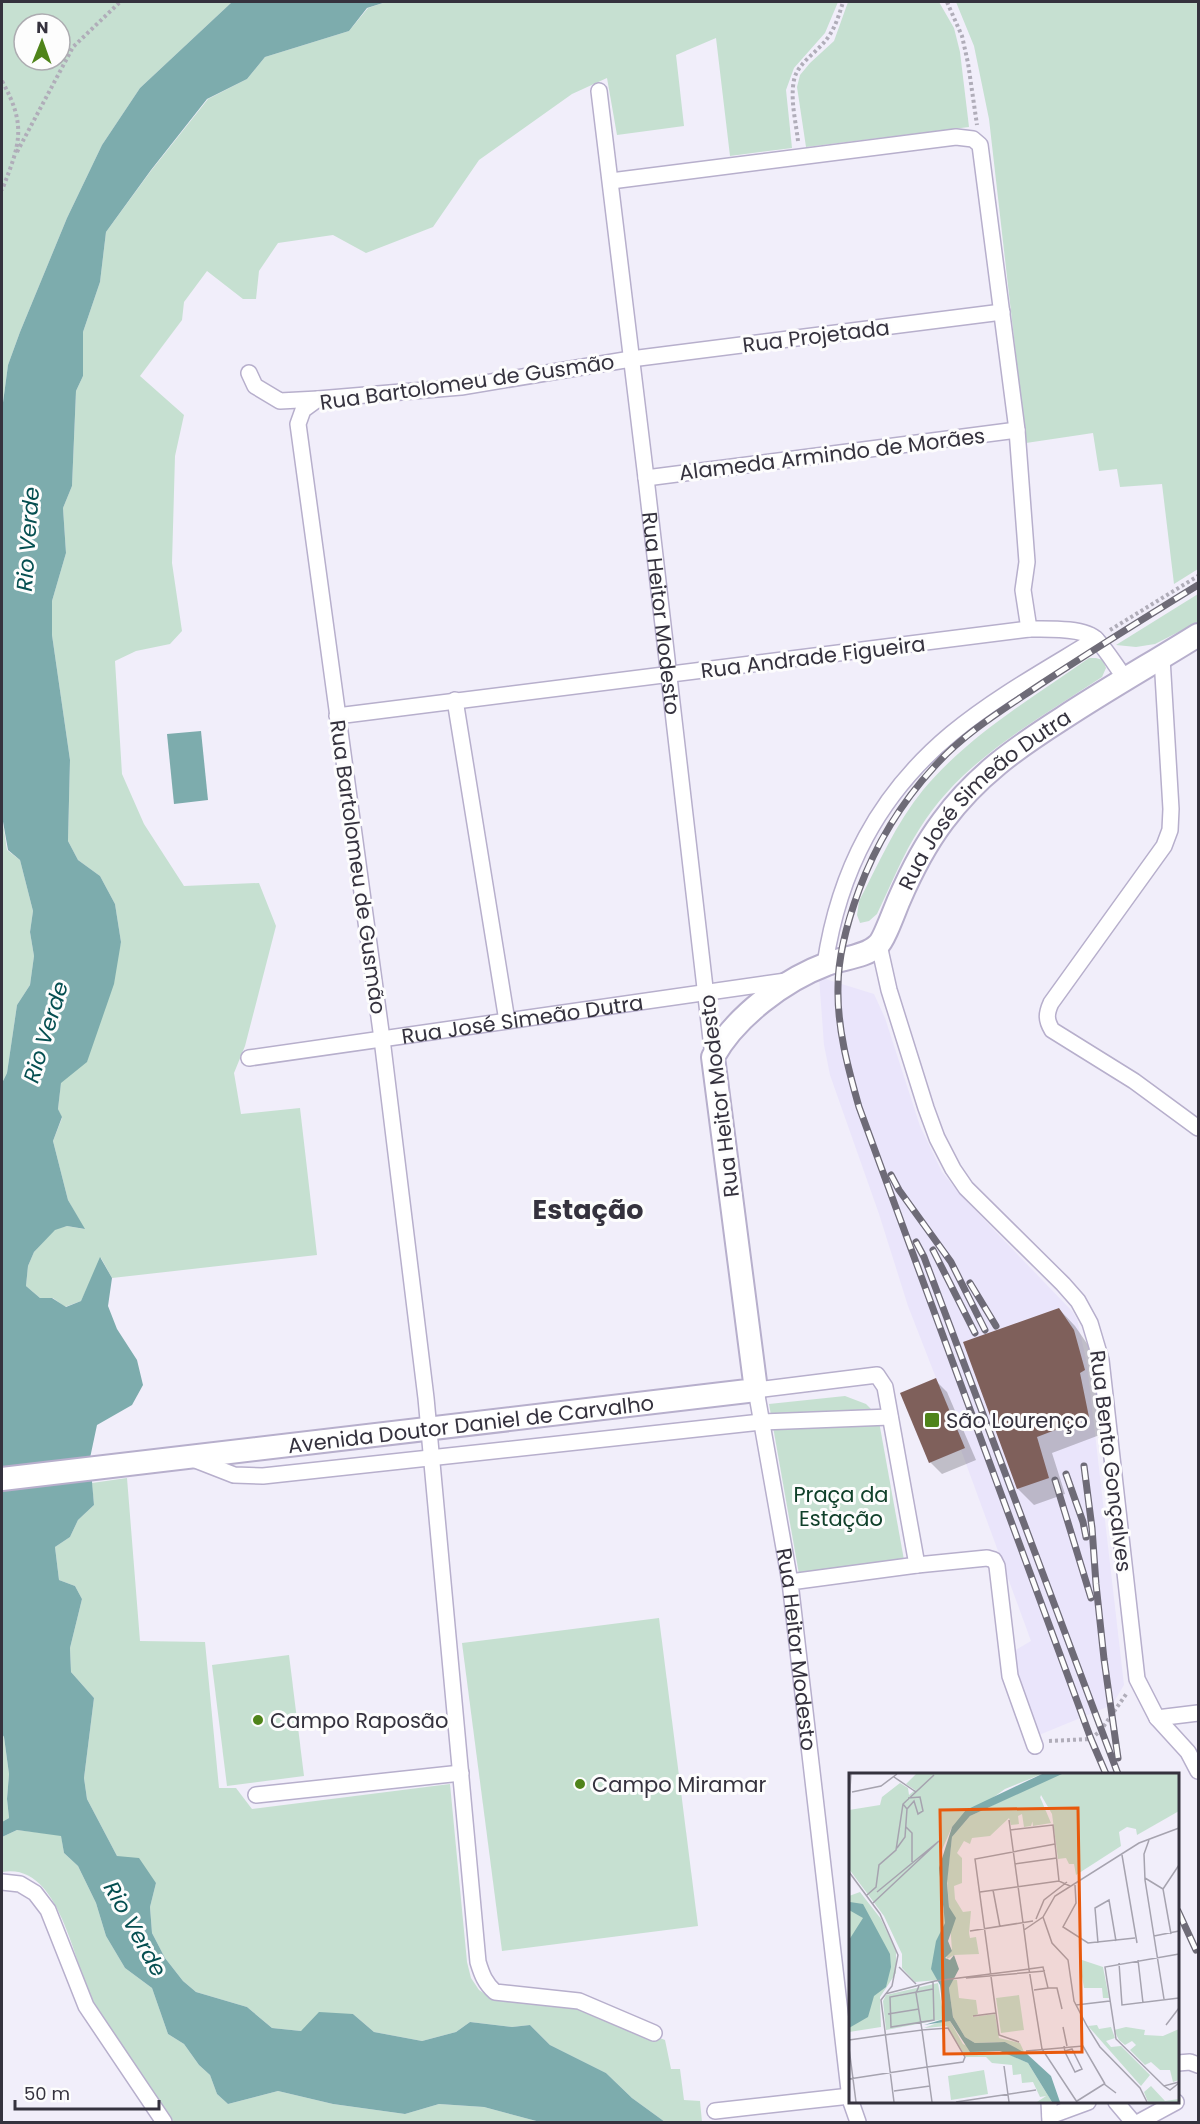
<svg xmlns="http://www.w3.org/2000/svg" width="1200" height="2124" font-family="Poppins,sans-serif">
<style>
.built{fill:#eae5fb}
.green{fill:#c6e0d1;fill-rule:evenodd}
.water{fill:#7dacad}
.shadow{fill:#0003}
.building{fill:#7f605b}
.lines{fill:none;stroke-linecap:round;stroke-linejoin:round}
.street-casing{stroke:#b7afcc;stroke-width:18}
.secondary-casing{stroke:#b7afcc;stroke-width:26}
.path{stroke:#b0adb9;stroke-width:4;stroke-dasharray:3 3;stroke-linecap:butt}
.street{stroke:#fff;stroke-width:15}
.secondary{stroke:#fff;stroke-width:22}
.rail-casing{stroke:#6e6b77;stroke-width:7}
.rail{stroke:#fdfdfd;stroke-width:4.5;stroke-dasharray:14;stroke-linecap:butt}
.poi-dot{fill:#4f841a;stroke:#fdfdfd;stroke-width:2}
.labels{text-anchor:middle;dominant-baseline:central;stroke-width:6;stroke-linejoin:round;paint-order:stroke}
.street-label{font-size:21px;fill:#35323e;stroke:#fdfdfd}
.poi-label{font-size:21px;fill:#35323e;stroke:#fdfdfd;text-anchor:start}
.park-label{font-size:21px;fill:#10402a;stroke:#fdfdfd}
.water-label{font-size:22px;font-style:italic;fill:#054f51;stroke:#fdfdfd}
.district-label{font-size:27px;font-weight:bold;fill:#35323e;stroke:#fdfdfd}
.inset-road{fill:none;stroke:#a6a3af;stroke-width:1.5}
.view{fill:#e8590c;fill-opacity:0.15;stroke:#e8590c;stroke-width:3}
.inset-edge{fill:none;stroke:#35323e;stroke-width:3}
</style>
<rect width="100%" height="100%" fill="#f1eefa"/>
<!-- built -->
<path class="built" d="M819,977L874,994L885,1018L920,1126L942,1172L966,1201L1072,1311L1077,1319L1087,1364L1124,1685L1112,1705L1039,1735L1013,1669L1012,1652L1031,1641L961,1450L929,1463L900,1393L936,1378L908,1306L879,1214L830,1075L824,1045Z"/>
<!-- green -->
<g class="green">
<path d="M2,2H232L140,88L102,145L67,218L20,332L8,365L2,410ZM24,24H60V60H24Z"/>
<path d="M386,2H838L825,33L794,68L786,90L792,148L730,156L716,38L676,55L684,126L617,135L607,78L572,94L479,160L433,227L366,253L333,235L278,243L259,271L256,299H243L207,271L184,302L182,320L140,376L184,415L175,456L172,563L182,631L170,644L136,651L115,661L122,774L144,824L184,886L259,883L276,926L245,1046L234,1073L241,1114L300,1108L317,1255L112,1278L101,1258L81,1301L65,1307L53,1298H40L26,1286L28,1266L34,1252L55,1229L67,1226L84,1229L68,1200L53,1141L62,1118L58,1109L61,1082L87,1061L121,942L115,904L100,876L78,860L68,841L70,760L52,635V601L66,553L63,508L72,486L76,391L83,376V332L100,282L106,232L150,172L208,99L247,79L265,57L349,31L368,8Z"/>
<path d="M848,2H939L954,28L960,52L969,127L806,147L797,87L800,75L810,63L834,41Z"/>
<path d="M956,2H1198V569L1174,584L1162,484L1120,487L1117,469L1099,471L1093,433L1026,443L989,119L974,46Z"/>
<path d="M1198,594V622L1155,644L1136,647L1116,645Z"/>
<path d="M1089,658H1096L1103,660L1106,668L1102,677C1037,720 962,760 920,828C903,854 891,885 877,914L869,921L860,923L857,915L859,901C879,863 896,823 923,790C968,736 1032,698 1089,658Z"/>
<path d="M2,816L7,850L20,860L33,911L30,932L34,956L30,985L17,1005L7,1073L2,1083Z"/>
<path d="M845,1396L866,1404L878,1416L904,1560L799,1574L769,1404Z"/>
<path d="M127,1478L140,1641L205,1642L219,1788H236L252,1809L450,1784L467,1962L471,1978L479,1990L493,1999L578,2007L665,2040L671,2069H680L684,2100L700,2101L702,2122H665L632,2098L606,2073L550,2045L530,2025L512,2027L470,2022L456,2032L422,2041L374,2032L353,2014L301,2031L272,2028L247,2007L196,1992L183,1981L165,1958L152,1933L150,1907L156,1883L117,1856L87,1799L84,1778L94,1698L71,1672L70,1648L82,1599L75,1586L59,1580L55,1547L70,1537L78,1520L94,1505L92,1483Z"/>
<path d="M659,1618L698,1926L502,1951L462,1643Z"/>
<path d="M289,1655L304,1776L227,1786L212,1665Z"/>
<path d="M2,1734L4,1737L9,1774L7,1799L9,1818L2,1822Z"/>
<path d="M17,1830L61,1835L64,1853L78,1866L96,1903L106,1936L125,1968L152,1988L168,2034L184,2044L199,2065L210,2075L217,2094L228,2104L278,2091L333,2104L405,2114L439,2104L484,2107L540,2122H174C156,2096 137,2069 119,2042C111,2030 100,2018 94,2004C74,1967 61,1861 2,1872V1837Z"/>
</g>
<!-- water -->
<g class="water">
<path d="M232,2H386L367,8L349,31L265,57L247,79L207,99L151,170L106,232L100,282L83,332V376L76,391L72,486L63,508L66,553L52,601V635L70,760L68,841L78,860L100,876L115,904L121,942L114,984L87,1062L61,1083L58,1109L62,1117L53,1141L68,1200L85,1229L67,1226L55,1230L34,1252L28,1266L26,1286L40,1298H52L66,1307L81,1301L100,1257L112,1278L108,1306L117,1329L137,1360L143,1385L132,1405L97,1425L90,1458L94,1505L78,1520L70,1537L55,1547L59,1580L75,1586L82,1599L70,1648L71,1672L94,1698L84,1778L87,1799L117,1856L139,1858L156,1883L150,1907L152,1933L165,1958L183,1981L196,1992L247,2007L272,2028L301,2031L319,2012L353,2014L374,2032L422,2041L456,2032L470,2022L512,2027L530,2025L550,2045L606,2073L632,2098L665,2122H540L484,2107L439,2104L405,2114L333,2104L278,2091L228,2104L217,2094L210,2075L199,2065L184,2044L168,2034L152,1988L125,1968L106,1936L96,1903L78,1866L64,1853L61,1836L17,1830L2,1837V1822L9,1818L7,1799L9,1774L4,1737L2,1734V1083L7,1073L17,1005L30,985L34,956L30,932L33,911L20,860L8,850L2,816V410L8,365L20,332L67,218L102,145L140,88Z"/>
<path d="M201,731L208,800L174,804L167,734Z"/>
</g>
<!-- shadow -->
<g class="shadow">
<path d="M1059,1309L1075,1326L1090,1348L1100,1387L1095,1389L1105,1433L1052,1453L1065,1494L1034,1505L1018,1489Z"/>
<path d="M935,1380L947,1392L976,1460L942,1474L930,1462Z"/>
</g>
<!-- building -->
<g class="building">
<path d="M1059,1308L1074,1330L1085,1370L1080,1373L1089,1417L1037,1437L1049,1478L1017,1489L963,1342Z"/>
<path d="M936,1378L965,1448L929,1463L900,1393Z"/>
</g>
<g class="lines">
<!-- street casing -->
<g class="street-casing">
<g id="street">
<path id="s1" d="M599,91L646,478L713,1057"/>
<path d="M611,181L956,137L973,139L980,145L1017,430L1027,562L1023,590L1029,629"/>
<path d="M249,373L255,386L280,401L318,399"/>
<path d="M646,478L1017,430"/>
<path d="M1162,658L1171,809L1170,830L1164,846L1051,1003C1046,1014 1046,1020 1052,1030L1134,1081L1198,1128"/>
<path d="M455,700L507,1021"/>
<path d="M337,716L1029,629C1046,629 1085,627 1097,640C1107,651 1116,666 1125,678"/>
<path d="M879,945L889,990L926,1108L937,1138L953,1169L966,1188L1063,1284L1078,1301L1090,1323L1101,1360L1137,1679L1157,1718L1188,1752L1198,1771"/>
<path d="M825,964C839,871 878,795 951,734C996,697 1047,669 1096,639"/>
<path id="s2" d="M249,1058L786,981"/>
<path d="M193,1459L234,1475L263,1476L761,1422L890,1417"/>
<path d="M917,1565L987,1558L994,1560L997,1566L1010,1676L1035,1746"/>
<path id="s3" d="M790,1582L917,1565L885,1387L877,1375L756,1390L790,1582L850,2099"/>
<path d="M1157,1718L1198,1713"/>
<path d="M256,1795L461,1773"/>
<path d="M2,1882L20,1884L35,1893L48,1910L86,2006L164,2122"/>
<path d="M654,2033L579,2001L495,1992C485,1983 482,1975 478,1962L426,1398L382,1039L298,424L303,410L318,399L461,387L631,359L1002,312"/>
<path d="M1178,2063L1190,2062L1198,2065"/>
<path d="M851,2102L858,2122"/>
<path d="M1049,2102L1050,2122"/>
<path d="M1116,2102L1133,2122"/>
<path d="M715,2111L850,2096"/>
<path d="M1050,2116L1088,2102"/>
<path d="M1139,2122L1176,2102"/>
</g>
</g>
<!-- secondary casing -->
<g class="secondary-casing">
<g id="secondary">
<path id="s4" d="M2,1479L756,1390L713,1057C735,1017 784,980 827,964C842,958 866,957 878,945C884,940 895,909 899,900C911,872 925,845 943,821C976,776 1016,748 1063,718C1107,689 1153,663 1198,635"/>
</g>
</g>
<!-- path -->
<g class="path">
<path d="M947,2L962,36L968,63L977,125"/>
<path d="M2,81C27,126 20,144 2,190"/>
<path d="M798,141C796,122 790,100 794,80C797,64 816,53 826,40C835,29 839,15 843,2"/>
<path d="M17,152L73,47L120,2"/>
<path d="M1110,630L1198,576"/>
<path d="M1049,1741L1091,1739L1101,1730L1127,1693"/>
</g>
<!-- street -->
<use href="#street" class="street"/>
<!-- secondary -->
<use href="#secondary" class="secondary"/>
<!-- rail casing -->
<g class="rail-casing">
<g id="rail">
<path d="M891,1175L899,1190L951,1262L985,1330"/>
<path d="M916,1242L924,1257L1118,1774"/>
<path d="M933,1250L975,1333"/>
<path d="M970,1283L996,1326"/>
<path d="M1084,1466L1092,1528L1096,1584L1104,1659L1118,1758"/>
<path d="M1066,1474L1083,1522L1086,1537"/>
<path d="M1055,1480L1091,1598"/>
<path d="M1106,1774L1091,1739L859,1107C848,1068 837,1028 838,987C838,954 848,920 859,890C876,844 901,803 934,767C964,733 1004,709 1041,684C1093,650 1146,617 1198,585"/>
<path d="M1178,1911L1196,1950"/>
</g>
</g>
<!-- rail -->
<use href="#rail" class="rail"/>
</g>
<!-- markers -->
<g class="poi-dot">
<rect x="924" y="1412" width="16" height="16" rx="3"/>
<circle cx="258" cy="1720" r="6"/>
<circle cx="580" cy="1784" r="6"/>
</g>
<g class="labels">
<!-- street labels -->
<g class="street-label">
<text transform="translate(816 336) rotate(-7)">Rua Projetada</text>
<text transform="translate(467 382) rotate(-8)">Rua Bartolomeu de Gusmão</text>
<text transform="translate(832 454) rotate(-7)">Alameda Armindo de Morães</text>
<text stroke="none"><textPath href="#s1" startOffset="526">Rua Heitor Modesto</textPath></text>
<text transform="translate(813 657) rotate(-7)">Rua Andrade Figueira</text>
<text stroke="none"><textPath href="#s4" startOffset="1484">Rua José Simeão Dutra</textPath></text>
<text transform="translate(358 867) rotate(82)">Rua Bartolomeu de Gusmão</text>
<text stroke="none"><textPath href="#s2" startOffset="276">Rua José Simeão Dutra</textPath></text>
<text transform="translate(719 1096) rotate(-97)">Rua Heitor Modesto</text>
<text stroke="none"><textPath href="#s4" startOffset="472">Avenida Doutor Daniel de Carvalho</textPath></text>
<text transform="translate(1111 1461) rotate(83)">Rua Bento Gonçalves</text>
<text stroke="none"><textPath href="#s3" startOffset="708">Rua Heitor Modesto</textPath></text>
</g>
<!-- poi labels -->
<g class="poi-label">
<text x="946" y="1420">São Lourenço</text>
<text x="270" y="1720">Campo Raposão</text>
<text x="592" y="1784">Campo Miramar</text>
</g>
<!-- park labels -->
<g class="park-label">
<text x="841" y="1494">Praça da<tspan x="841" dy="24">Estação</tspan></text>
</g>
<!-- water labels -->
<g class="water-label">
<text transform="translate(28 539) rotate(-86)">Rio Verde</text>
<text transform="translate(46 1032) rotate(-73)">Rio Verde</text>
<text transform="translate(135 1929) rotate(61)">Rio Verde</text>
</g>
<!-- district labels -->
<g class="district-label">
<text x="588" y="1209">Estação</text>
</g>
</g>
<!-- overview -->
<g transform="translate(849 1773)">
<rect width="330" height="330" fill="#f1eefa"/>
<path d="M67,1H193L156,16L103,54L92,79L91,122L97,147L83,191L89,207L66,209L53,195V181L35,143L0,96V37L31,32L33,24L51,10L59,15L60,22L66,17L57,11ZM210,1H330V38L288,62L287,56L278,54L270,59L272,73L227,102L225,91H220L217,85L209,86L203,41L192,22L182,53L175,54L173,41L169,43L170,51L162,52L160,45L141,63L123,65L121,71L115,68L108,80L113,85V110L105,113L106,126L114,139L122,138L120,160L121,165L127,164L130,181L105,182L98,186L97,181L103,178L98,106L103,64L121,43ZM191,24L202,50L184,53L183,45ZM11,119L32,146L47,178V200L31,224L32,254L0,259V123ZM230,186L254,194L260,225H254L253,215H235ZM104,207H108L110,225L127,227L129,241L123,244L146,241L150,265L171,270L176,281L156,269L126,270L116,264L104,244L100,215ZM89,210L95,246L37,257L34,228L37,222ZM170,222L175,257L152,260L147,225ZM96,247L101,248L114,271L127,277L157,280L179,290L203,329H188L197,323L191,324L184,309L173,310L172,301L164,302L163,292L143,290L137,284H117L98,253L75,255ZM248,252L250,256L262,254L266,265L257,268L262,274L272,273L301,302L292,313L239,253ZM277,254L296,257L295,262L314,263L330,256V307L324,309L321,297H311L302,289L296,292L281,277L287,272L283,268L276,272L270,267L265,257ZM135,297L139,321L102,327L99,303ZM302,313L316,328L330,326V329H299L295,319Z" fill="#c6e0d1"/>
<path d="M193,1H213L121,43L103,64L98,110L100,134L107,145L99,168L103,178L96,185L101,187L105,182L110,196L100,215L104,244L116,264L126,270L156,269L178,281L202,303L211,329H203L179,290L151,278L121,279L101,248L75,252L95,246L91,212L82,196L87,168L96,150L90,95L103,54L117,37ZM1,129L14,131L41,181L42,194L37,214L25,223L19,244L0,255V167L14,145L0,137Z" fill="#7dacad"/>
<path class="inset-road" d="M45,4L67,19M3,19L32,13L48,1M0,30L2,1M58,36L65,28L69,41L74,38L71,24L59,25M160,47L175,157M57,54L63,60V89M161,57L204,52L210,108M300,67L295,81L296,107L315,226M48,75L56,64L58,36L54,31M273,82L288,170M166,91L208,85M0,99L31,141L49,182L43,213L32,227L45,329M296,105L314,116M226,112L227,130L214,154L239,170L286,165M144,117L151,154M131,119L210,108L221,113M18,122L27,114L30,92L47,77L54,31L85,2M24,130L90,68L28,119M194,144L203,170L219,187L225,228L238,253L251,274L291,315L298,329M187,146L195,127L218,109M121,158L184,148M322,161L314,116L330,92M305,163L330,158M249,170L246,135L260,127L267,168M330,181L256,194L267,266L315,313L330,309M289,187L294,230M270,190L273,232L330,225M50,194L67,211M117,205L196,198M84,209L85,247L42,254L41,224L84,216M70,213L67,220L73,257L99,255L116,284L114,289L78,294M199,215H208L213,236M185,217L199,215L194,194L180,196L193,276L228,329M36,221L86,208L180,196L175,157L194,144L206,123L290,70L330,55M227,232L261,228M39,241L70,236M124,243L147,240M317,252L330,235M214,254L218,273M35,262L73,257L83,329M0,267L35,262M170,269L150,262L126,86L206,71M215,273L216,279L226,299L233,296L223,276L216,278M0,275L7,329M177,278L234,273L256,311M155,293L160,329M0,306L78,294M315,313L321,317L330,310M45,318L81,313M228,328L255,311L267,320M107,329L187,317"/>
<path class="view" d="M229,35L233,279L95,281L91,37Z"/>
<rect width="330" height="330" class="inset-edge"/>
</g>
<!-- border -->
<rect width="1200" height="2124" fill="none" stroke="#35323e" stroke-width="6"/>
<!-- north arrow -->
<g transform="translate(42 42) rotate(1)"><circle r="28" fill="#fdfdfd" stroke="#adacb1" stroke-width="1.5"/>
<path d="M0-4.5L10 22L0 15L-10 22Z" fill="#4f841a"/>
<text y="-9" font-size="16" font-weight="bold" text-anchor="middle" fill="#35323e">N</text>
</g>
<!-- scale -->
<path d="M15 2100v9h144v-9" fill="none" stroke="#35323e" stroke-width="3"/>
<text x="24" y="2100" font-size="18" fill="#35323e" stroke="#fdfdfd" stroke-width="4.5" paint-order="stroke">50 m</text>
</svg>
